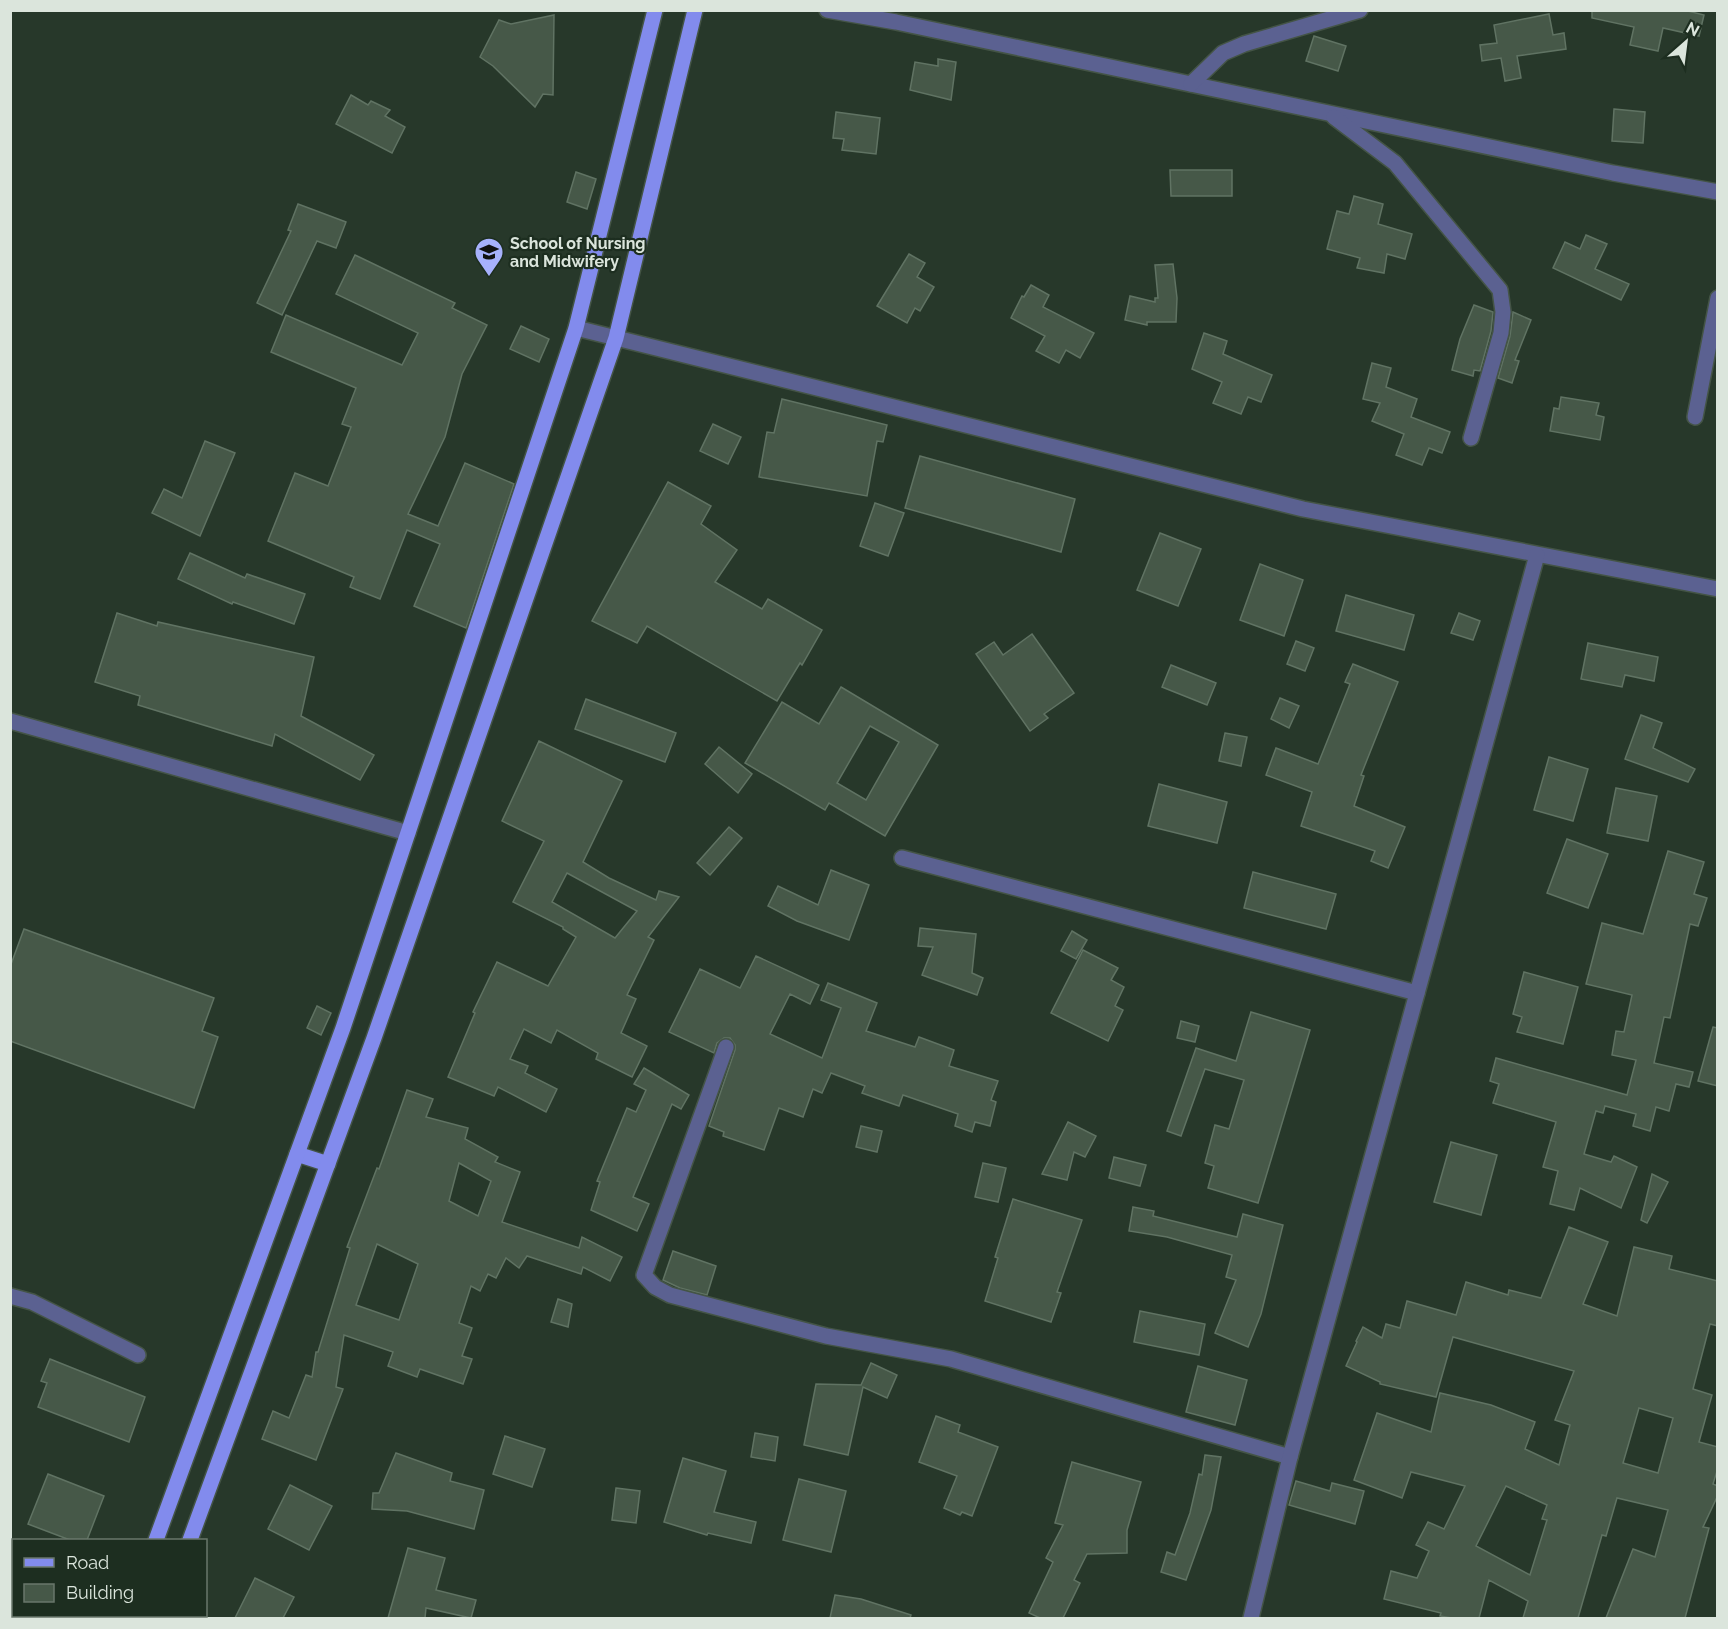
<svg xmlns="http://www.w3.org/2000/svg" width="1728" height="1629" font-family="Raleway,sans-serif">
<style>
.building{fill:#465848;stroke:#607363;stroke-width:1.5;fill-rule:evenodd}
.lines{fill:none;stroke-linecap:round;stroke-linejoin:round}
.minor-casing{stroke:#445446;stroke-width:18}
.primary-casing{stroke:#445446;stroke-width:18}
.minor{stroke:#5b6191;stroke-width:15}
.primary{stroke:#828bed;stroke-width:15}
.labels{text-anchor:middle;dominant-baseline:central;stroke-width:4.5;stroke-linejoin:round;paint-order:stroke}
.poi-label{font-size:16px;font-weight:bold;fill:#dbe5dc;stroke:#1d2e20;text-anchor:start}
</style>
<rect width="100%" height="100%" fill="#27382a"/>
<!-- building -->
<g class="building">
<path d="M1592,10H1684L1704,15L1699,36L1663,28L1658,51L1630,45L1634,27L1592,18Z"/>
<path d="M1549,14L1553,35L1564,33L1566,49L1517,56L1521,78L1505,81L1501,58L1482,61L1480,45L1497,43L1494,25Z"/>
<path d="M554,15L553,95L543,94L535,107L493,66L480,57L499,20L511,24Z"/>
<path d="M1314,36L1346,46L1338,71L1306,61Z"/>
<path d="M938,59L956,62L951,100L910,90L915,62L938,66Z"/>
<path d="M351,95L368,105L371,101L390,110L385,116L405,127L392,153L336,124Z"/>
<path d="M1614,109L1645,112L1643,143L1612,141Z"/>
<path d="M836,112L880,118L876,154L842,150L844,139L833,138Z"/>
<path d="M1170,170H1232V196H1171Z"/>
<path d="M576,172L596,179L587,209L567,202Z"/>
<path d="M1354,196L1383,204L1378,224L1412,234L1405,259L1387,254L1384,273L1357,268L1360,258L1327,249L1337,211L1349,214Z"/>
<path d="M298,204L346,222L336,248L317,241L282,315L257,303L291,231L288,230Z"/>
<path d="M1586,235L1607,244L1595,269L1629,284L1621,300L1553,268L1565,242L1580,249Z"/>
<path d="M909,254L925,263L917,277L934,287L920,311L915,308L907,323L877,306Z"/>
<path d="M355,255L455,303L452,308L487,325L462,374L445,437L408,514L438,526L465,463L514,484L466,628L414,606L440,544L407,530L380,599L350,587L354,577L268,541L295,473L328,486L351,427L342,424L356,388L271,352L286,315L402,365L418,333L336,294Z"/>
<path d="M1173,264L1177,298L1176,322H1147V325L1125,320L1130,296L1155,302V298H1158L1155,265Z"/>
<path d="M1031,285L1049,295L1043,307L1094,333L1080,358L1066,350L1059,363L1036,351L1045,336L1011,318L1022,296L1024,297Z"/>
<path d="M1474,305L1493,312L1491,331L1480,371L1474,370L1473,376L1452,370L1460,339Z"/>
<path d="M1513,312L1531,320L1515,360L1519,361L1512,383L1498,378L1510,336Z"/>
<path d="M521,326L549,339L539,362L510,349Z"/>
<path d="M1204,333L1227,341L1223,354L1272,375L1261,402L1248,397L1241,414L1213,403L1222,382L1192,369Z"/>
<path d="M1372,363L1391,368L1386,387L1417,399L1411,417L1450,432L1442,453L1429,448L1422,465L1396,455L1404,434L1372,421L1380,403L1363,399Z"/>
<path d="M1561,397L1599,403L1596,415L1604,417L1600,440L1550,431L1554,408L1559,409Z"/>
<path d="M782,399L887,425L883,442L877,441L867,496L759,477L767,432L774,433Z"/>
<path d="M713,424L741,437L728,464L700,451Z"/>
<path d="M205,441L235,453L200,536L152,513L164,489L182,498Z"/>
<path d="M920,456L1075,499L1061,552L905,508Z"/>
<path d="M668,482L711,506L701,524L737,550L715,582L762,609L768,599L822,630L802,665L800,663L777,701L647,626L637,643L592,621Z"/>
<path d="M875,503L904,513L888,556L860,546Z"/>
<path d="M1160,533L1201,549L1178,606L1137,590Z"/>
<path d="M190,553L245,578L247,574L305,594L294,624L233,602L232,604L178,579Z"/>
<path d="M1260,564L1303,580L1284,636L1240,620Z"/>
<path d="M1346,595L1414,615L1404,650L1336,631Z"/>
<path d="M117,613L157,626L158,622L314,657L301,716L374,755L360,780L275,734L272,746L138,705L140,696L95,682Z"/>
<path d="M1459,613L1480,621L1473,640L1451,633Z"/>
<path d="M1032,634L1074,693L1044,714L1048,718L1030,731L976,654L994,642L1003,655Z"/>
<path d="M1296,641L1314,648L1305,671L1287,664Z"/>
<path d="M1588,643L1658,657L1654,681L1625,675L1622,687L1581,679Z"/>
<path d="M1353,664L1398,682L1361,775L1364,776L1354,806L1405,827L1388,868L1371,861L1375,851L1301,826L1312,792L1266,775L1276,748L1318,764L1350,684L1345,682Z"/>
<path d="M1171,665L1216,683L1207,705L1162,687Z"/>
<path d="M841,687L938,745L885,836L829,803L825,810L745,763L782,702L819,724ZM870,726L899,742L866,800L837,783Z"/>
<path d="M1280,698L1299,706L1289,728L1271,719Z"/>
<path d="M586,699L676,733L665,762L575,729Z"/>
<path d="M1641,715L1662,723L1653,748L1695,769L1688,782L1625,759Z"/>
<path d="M1225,733L1247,737L1241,766L1219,761Z"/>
<path d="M539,741L622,781L583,862L609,878L656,900L659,891L679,897L648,937L654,940L627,995L636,999L621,1033L647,1046L632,1077L596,1059L598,1053L557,1030L551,1043L524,1029L510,1059L528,1066L525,1073L557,1089L546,1112L498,1087L494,1096L448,1077L475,1013L473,1012L497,962L548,986L576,937L563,929V927L513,902L544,841L502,821ZM567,873L637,911L615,938L552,902Z"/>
<path d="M719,747L752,774L738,793L705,764Z"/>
<path d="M1549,757L1588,769L1573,821L1534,810Z"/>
<path d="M1159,784L1227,802L1217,843L1148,826Z"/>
<path d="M1616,788L1657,796L1648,841L1607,833Z"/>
<path d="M729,827L742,838L710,875L697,863Z"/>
<path d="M1567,839L1608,854L1588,908L1547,893Z"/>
<path d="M1668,851L1704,862L1694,894L1707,898L1698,926L1690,924L1670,1018L1664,1017L1654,1063L1693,1072L1689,1087L1676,1084L1669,1111L1656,1107L1650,1131L1633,1126L1636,1114L1605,1106L1603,1113L1596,1111L1584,1154L1611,1162L1614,1156L1637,1167L1621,1208L1580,1188L1574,1210L1550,1204L1558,1171L1543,1167L1556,1122L1493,1103L1499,1084L1490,1081L1496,1058L1627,1095L1636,1060L1612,1055L1616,1031L1624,1032L1632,995L1586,984L1602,923L1643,934Z"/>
<path d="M831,870L869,885L849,940L797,921L768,906L778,886L818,905Z"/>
<path d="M1253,872L1336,894L1326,929L1244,908Z"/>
<path d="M920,928L976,934L972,973L983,978L977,995L922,975L933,947L918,946Z"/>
<path d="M24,929L214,998L202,1031L218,1037L194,1108L10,1041V967Z"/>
<path d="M1072,931L1087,940L1076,959L1061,951Z"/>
<path d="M1083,950L1118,968L1111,980L1124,987L1115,1006L1123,1010L1108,1041L1051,1013Z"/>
<path d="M756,956L819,985L810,1004L790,994L770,1034L822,1058L841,1008L821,1000L828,983L877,1003L866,1031L915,1047L919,1037L954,1050L949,1066L998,1081L991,1100L996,1102L990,1126L975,1122L972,1132L955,1126L958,1114L903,1095L899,1106L862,1093L865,1086L831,1073L822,1093L813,1089L803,1117L779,1108L764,1150L723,1136L724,1132L709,1126L735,1050V1045L730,1038H724L717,1043L714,1053L669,1032L700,969L740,988Z"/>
<path d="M1524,972L1578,987L1563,1044L1517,1032L1522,1017L1513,1014Z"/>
<path d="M317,1006L331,1013L321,1035L307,1028Z"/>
<path d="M1251,1012L1310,1030L1258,1203L1208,1188L1214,1166L1205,1163L1215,1125L1229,1129L1244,1080L1205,1069L1181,1136L1167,1131L1196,1048L1236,1061Z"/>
<path d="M1181,1021L1199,1026L1195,1042L1177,1038Z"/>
<path d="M1713,1027L1718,1028V1086L1698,1081Z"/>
<path d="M644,1068L689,1095L681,1109L672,1104L633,1197L649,1204L637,1231L591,1210L600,1182L597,1181L627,1108L636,1112L646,1090L634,1084Z"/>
<path d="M407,1090L433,1099L426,1117L468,1128L465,1139L498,1157L495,1162L520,1172L502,1222L579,1248L582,1237L622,1257L610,1281L583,1267L581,1274L527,1256L519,1268L506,1258L496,1278L488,1274L480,1291L471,1286L459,1323L472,1328L462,1356L472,1359L463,1384L420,1369L417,1377L388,1366L393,1352L344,1335L336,1387L343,1389L316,1460L262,1439L273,1411L289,1418L306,1375L312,1377L316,1352H318L350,1248L347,1247L377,1168L379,1169ZM459,1163L491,1181L478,1216L449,1201ZM377,1244L418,1264L399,1320L356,1305Z"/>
<path d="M1068,1122L1096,1136L1085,1157L1074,1152L1067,1180L1042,1174Z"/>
<path d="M861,1126L882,1131L877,1152L856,1147Z"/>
<path d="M1451,1142L1497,1155L1481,1215L1434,1202Z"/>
<path d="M1114,1157L1146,1165L1140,1186L1109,1178Z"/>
<path d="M983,1163L1006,1168L998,1202L975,1197Z"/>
<path d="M1652,1174L1668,1182L1647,1223L1641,1220Z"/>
<path d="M1013,1199L1082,1220L1057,1292L1061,1293L1051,1322L985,1301L998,1258L995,1257Z"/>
<path d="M1133,1207L1154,1211L1153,1216L1237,1237L1243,1214L1283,1225L1261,1314L1248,1347L1215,1333L1236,1280L1226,1277L1232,1255L1167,1237L1129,1231Z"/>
<path d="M1569,1227L1608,1242L1583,1304L1617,1316L1634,1247L1672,1256L1669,1269L1718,1281V1326L1710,1324L1693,1389L1712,1395L1699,1442L1718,1447V1468L1713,1484L1718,1486V1495L1703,1527L1709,1528L1685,1618H1606L1633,1549L1655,1557L1668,1510L1617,1498L1606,1536L1602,1535L1578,1618H1523L1528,1601L1489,1580L1479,1618H1452L1440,1616L1441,1613L1384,1599L1391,1571L1417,1578L1429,1551L1416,1545L1428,1522L1444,1529L1465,1486L1411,1472L1402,1498L1354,1480L1377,1413L1431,1432L1440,1393L1491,1405L1535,1422L1525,1449L1559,1465L1570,1425L1555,1420L1574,1371L1453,1337L1436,1397L1380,1384V1382L1346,1366L1357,1342L1356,1341L1363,1327L1382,1338L1386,1324L1400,1328L1407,1301L1456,1315L1466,1282L1508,1295L1509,1290L1541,1298ZM1639,1408L1673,1418L1658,1473L1623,1463ZM1506,1486L1547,1505L1542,1519L1547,1520L1530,1575L1476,1546Z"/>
<path d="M673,1251L716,1266L707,1295L680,1288L663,1280Z"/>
<path d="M558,1299L572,1304L568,1327L551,1322Z"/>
<path d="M1140,1311L1205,1324L1199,1355L1134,1342Z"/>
<path d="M50,1359L145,1397L129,1442L38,1407L47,1383L41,1381Z"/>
<path d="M871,1363L897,1375L887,1398L863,1387L848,1455L804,1445L816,1384L861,1385Z"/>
<path d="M1198,1366L1247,1380L1235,1425L1186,1412Z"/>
<path d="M936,1416L960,1425L958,1432L998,1447L972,1516L962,1512L960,1515L944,1508L957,1476L919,1462Z"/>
<path d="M755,1433L778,1437L775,1461L751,1457Z"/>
<path d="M505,1436L545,1449L532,1487L493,1474Z"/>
<path d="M396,1453L452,1473L450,1481L484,1490L474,1529L407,1511L372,1509L373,1493H379Z"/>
<path d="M1205,1455L1221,1457L1211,1510L1186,1580L1161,1572L1167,1552L1175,1555L1190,1513L1199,1474L1202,1475Z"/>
<path d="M683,1458L726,1471L714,1512L756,1522L751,1543L708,1533L707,1535L664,1522Z"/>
<path d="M1072,1462L1141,1482L1127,1530V1553L1087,1554L1074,1580L1080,1583L1063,1618H1040L1029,1613L1053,1562L1046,1558L1063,1525L1055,1523Z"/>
<path d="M48,1474L104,1496L87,1540H70L28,1524Z"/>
<path d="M799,1479L846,1491L831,1552L783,1540Z"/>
<path d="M1296,1481L1330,1491L1332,1483L1364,1491L1355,1524L1289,1505Z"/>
<path d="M290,1485L332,1506L309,1550L268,1529Z"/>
<path d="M616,1488L640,1491L636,1523L612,1520Z"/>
<path d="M408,1548L445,1558L436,1590L476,1600L471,1618L426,1608L425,1618H388Z"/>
<path d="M255,1578L294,1597L283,1618H235Z"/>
<path d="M835,1595L861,1599L911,1615L910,1618H830Z"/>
</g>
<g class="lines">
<!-- minor casing -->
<g class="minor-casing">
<g id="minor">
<path d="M827,10L896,22L1613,173L1718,192"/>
<path d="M1191,84L1223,53L1244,44L1360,10"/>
<path d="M1334,117L1395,163L1500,290L1503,312L1501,333L1471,438"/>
<path d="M576,328L1303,509L1718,589"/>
<path d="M1695,417L1718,298"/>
<path d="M10,721L408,833"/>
<path d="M902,858L1417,993"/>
<path d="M726,1047L644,1275L655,1287L670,1295L826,1336L951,1359L1290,1457"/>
<path d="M10,1296L32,1302L138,1355"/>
<path d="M1251,1618L1290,1457L1537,555"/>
</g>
</g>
<!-- primary casing -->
<g class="primary-casing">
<g id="primary">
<path d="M297,1154L328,1164"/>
<path d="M156,1540L343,1028L576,328L655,10"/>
<path d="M190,1540L374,1038L616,338L695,10"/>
<path d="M127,1618L128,1616"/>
<path d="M163,1618L164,1616"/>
</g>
</g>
<!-- minor -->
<use href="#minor" class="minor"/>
<!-- primary -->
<use href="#primary" class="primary"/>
</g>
<!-- icons -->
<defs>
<g id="university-pin" transform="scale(1.5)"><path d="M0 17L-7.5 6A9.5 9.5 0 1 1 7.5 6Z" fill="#a7b1fc" stroke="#1d2e20"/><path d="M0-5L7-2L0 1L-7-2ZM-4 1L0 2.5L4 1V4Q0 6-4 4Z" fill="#111"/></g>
</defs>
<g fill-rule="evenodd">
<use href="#university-pin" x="489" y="252"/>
</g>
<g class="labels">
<!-- poi labels -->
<g class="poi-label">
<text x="510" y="243">School of Nursing<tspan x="510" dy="18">and Midwifery</tspan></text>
</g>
</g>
<!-- border -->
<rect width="1728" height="1629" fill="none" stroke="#dbe5dc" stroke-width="24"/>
<!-- legend -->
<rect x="12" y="1539" width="195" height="78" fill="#1d2e20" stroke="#69776b" stroke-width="1.5"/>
<rect x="24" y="1558" width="30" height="9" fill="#828bed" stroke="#69776b" stroke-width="1.5"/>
<text x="66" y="1569" font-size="18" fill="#dbe5dc">Road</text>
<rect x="24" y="1584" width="30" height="18" fill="#465848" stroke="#69776b" stroke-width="1.5"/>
<text x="66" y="1599" font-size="18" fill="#dbe5dc">Building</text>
<!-- north arrow -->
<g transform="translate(1686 42) rotate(28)" stroke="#1d2e20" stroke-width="4.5" paint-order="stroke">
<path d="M0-4.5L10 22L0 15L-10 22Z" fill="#dbe5dc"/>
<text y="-9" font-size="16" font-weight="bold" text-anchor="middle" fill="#dbe5dc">N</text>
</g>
</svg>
